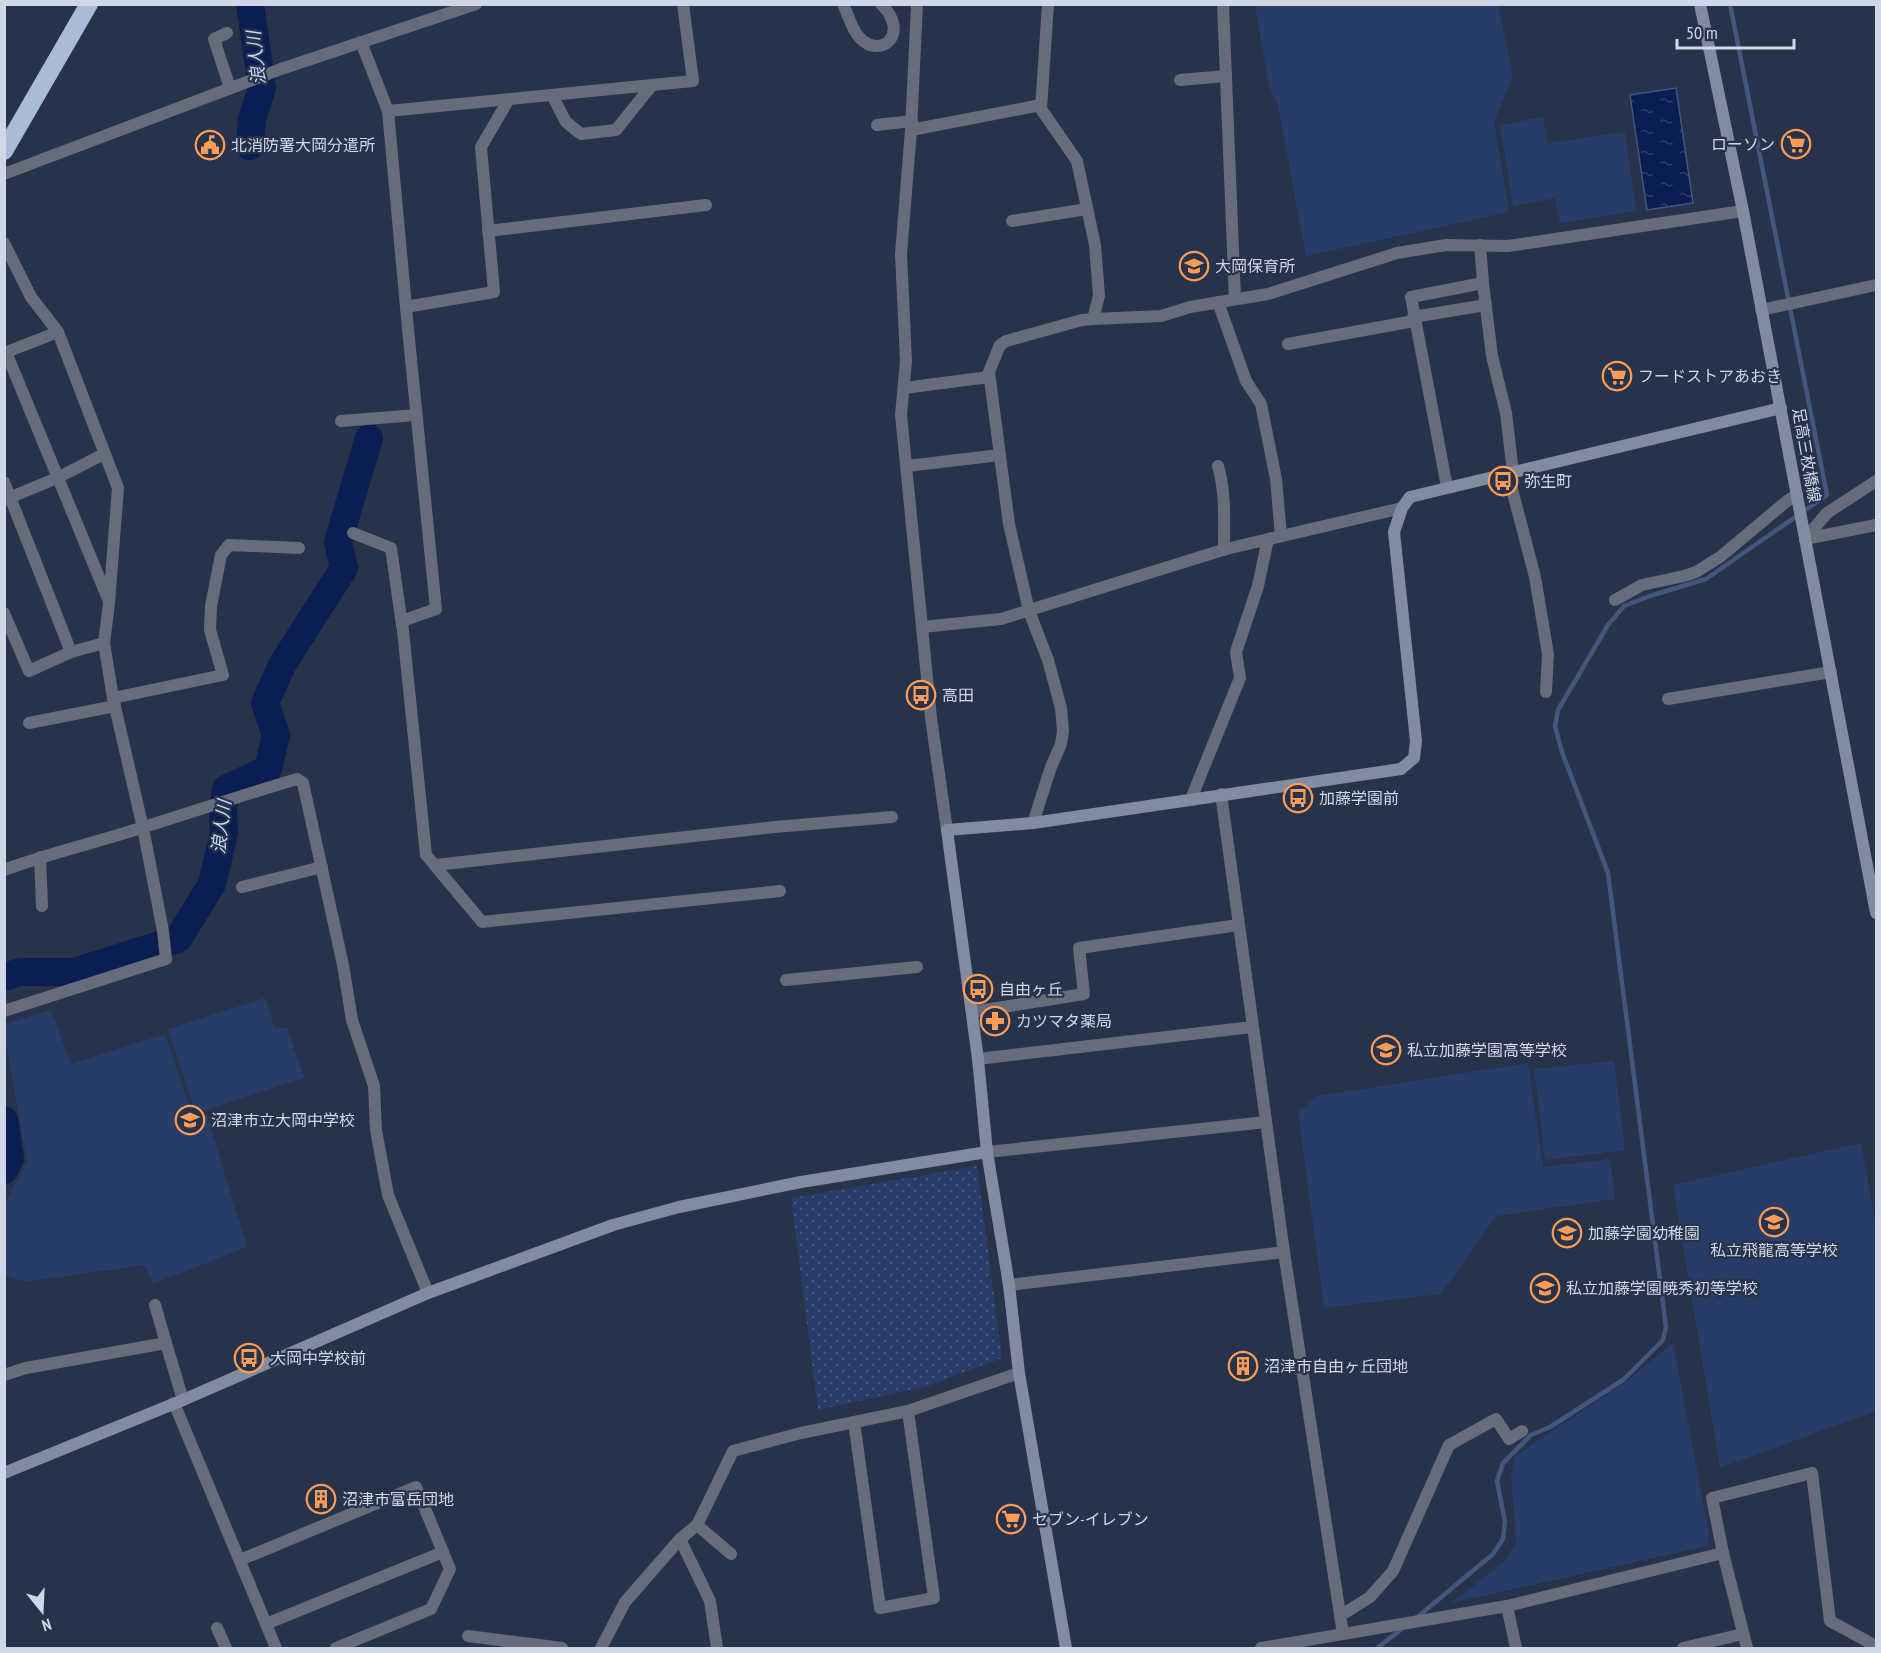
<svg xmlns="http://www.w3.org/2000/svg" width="1881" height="1653" font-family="'PT Sans Narrow','Noto Sans JP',sans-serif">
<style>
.grass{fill:url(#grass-dots)}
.park{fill:#283c68}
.water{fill:url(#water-ripples);stroke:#45567e;stroke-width:1.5}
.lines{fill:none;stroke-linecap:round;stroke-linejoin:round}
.stream{stroke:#45567e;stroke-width:4.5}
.river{stroke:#0a1e51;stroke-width:28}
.street{stroke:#666c79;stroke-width:12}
.secondary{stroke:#828ca0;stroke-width:12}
.highway{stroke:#aabad9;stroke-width:18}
.labels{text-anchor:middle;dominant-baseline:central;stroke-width:4.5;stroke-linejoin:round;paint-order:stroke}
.poi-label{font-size:16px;fill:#d0d8e8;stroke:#27334b;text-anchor:start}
.street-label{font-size:16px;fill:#d0d8e8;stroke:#27334b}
.water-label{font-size:18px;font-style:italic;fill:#c8d9fb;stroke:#27334b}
</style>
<defs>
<pattern id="grass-dots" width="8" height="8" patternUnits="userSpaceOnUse" patternTransform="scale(1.5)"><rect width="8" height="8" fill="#283c68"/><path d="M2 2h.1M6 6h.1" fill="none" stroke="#46577e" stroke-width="1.8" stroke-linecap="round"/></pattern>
<pattern id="water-ripples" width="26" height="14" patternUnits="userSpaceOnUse" patternTransform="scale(1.5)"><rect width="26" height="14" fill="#0a1e51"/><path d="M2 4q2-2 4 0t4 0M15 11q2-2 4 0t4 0" fill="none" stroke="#2d3e6a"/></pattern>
</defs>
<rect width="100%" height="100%" fill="#27334b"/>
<!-- grass -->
<path class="grass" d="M977,1166L1002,1358L928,1386L818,1410L791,1198Z"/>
<!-- park -->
<g class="park">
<path d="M1255,5H1498L1513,75L1494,122L1509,212L1306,256L1278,106L1269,86Z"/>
<path d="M1543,117L1548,143L1625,132L1636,211L1560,223L1555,198L1513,206L1500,125Z"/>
<path d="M265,998L275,1029L287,1027L304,1078L196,1113L168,1029Z"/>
<path d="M51,1010L71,1064L165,1034L193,1118L207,1115L247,1247L153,1284L144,1265L25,1282L5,1275V1202L27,1163L5,1036V1024Z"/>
<path d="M1614,1061L1625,1150L1545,1160L1534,1069Z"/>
<path d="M1528,1063L1543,1167L1610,1159L1615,1199L1496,1216L1441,1294L1324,1308L1298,1111L1318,1096Z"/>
<path d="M1861,1143L1876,1226V1411L1720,1468L1673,1185Z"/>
<path d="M1673,1343L1709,1534L1707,1546L1451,1603L1505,1561L1516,1541L1511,1476L1515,1456L1624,1383Z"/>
</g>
<!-- water -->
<path class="water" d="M1676,88L1693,203L1647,210L1630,95Z"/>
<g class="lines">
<!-- stream -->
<g class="stream">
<path d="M1415,1619L1493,1554L1503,1539L1505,1522L1497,1481L1503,1463L1531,1435L1550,1427L1623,1380L1663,1340L1666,1327L1608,873L1562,752L1555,726L1558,710L1608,625L1624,606L1650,596L1706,579L1827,495L1730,4"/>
<path d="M1377,1648L1403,1628"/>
</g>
<!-- river -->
<g class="river">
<path d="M250,146L252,119L262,88L250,4"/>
<path d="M4,977L20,972H74L178,939L212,884L224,833L223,809L226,789L268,769L276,735L265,703L282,665L344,568L338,542L369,438"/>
<path d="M4,1120L10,1158L4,1170"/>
</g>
<!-- street -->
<g class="street">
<path d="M683,4L693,81L388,111L408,329L436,609L402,621L426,855L482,922L780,891"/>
<path d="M843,4C848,14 852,31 860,38C881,60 911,33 881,4"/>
<path d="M917,4L911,130L901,254L906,361L901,415L931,718L947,830"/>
<path d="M1223,4L1235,299"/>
<path d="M227,33L214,39L230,88"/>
<path d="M361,42L388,111"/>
<path d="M1180,80L1226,76"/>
<path d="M552,95L566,122L581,134L616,130L652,85"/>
<path d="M877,125L912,121"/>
<path d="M911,130L1041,105"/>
<path d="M4,174L281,69L476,4"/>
<path d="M1012,221L1087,209"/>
<path d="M488,231L706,205"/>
<path d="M4,243L31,297L58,332L118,488L109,603L104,643L113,698L143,828L163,931L166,959L4,1011"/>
<path d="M1483,283L1492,356L1506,413L1513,472"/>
<path d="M1218,302L1246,381L1261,404L1276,479L1281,536"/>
<path d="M406,307L494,292L481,147L509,99"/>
<path d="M1761,310L1876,285"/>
<path d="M1413,317L1486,305"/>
<path d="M1093,319L1161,316L1190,307L1268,294L1397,253L1446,245L1508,246L1743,211"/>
<path d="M1288,344L1414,321"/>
<path d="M6,352L108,599"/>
<path d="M4,353L58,332"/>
<path d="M904,388L989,377"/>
<path d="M341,421L416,415"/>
<path d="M907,466L1000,455"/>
<path d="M1218,466C1226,493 1224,522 1224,550"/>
<path d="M1508,474L1535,577L1548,654L1546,692"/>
<path d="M4,482L71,652"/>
<path d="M1447,487L1411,297L1483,283L1480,245"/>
<path d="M4,500L57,478L104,454"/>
<path d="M353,533L391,548L402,625"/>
<path d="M1805,539L1827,513L1876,481"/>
<path d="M1805,539L1876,525"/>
<path d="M1615,600L1642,585L1684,576L1696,572L1720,557L1787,501L1797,495"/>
<path d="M4,613L29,671L71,652L104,643"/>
<path d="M922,627L1001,619L1226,549L1402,508"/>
<path d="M113,698L223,675L210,630L211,606L221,555L229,545L299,548"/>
<path d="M1668,699L1831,672"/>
<path d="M29,723L115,706"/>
<path d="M1221,794L1284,1252L1343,1634"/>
<path d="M1191,799L1240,678L1236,652L1258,586L1268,539"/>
<path d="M1033,823L1051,767L1061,744L1063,731L1061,708L1048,660L1029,611L1009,524L989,372L1000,345L1006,341L1082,320L1093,319L1099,296L1095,245L1077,161L1041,109L1048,4"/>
<path d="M40,857L42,906"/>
<path d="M435,865L775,827L892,817"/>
<path d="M4,870C50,853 98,842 144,827C195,811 246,794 297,779L303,783L343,965L352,1020L374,1086L376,1130L388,1195L428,1293"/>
<path d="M242,887L322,867"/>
<path d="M786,980L917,967"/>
<path d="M972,1012L1084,994L1079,948L1238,925"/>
<path d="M978,1059L1252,1027"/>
<path d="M987,1152L1266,1122"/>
<path d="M1009,1285L1284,1252"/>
<path d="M155,1305L166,1343"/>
<path d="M4,1375L26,1368L166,1343L183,1400"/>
<path d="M174,1403L276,1648"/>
<path d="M854,1422L880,1608L934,1598L908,1411"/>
<path d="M697,1525L731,1554"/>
<path d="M680,1539L710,1601L717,1648"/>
<path d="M240,1560L416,1487L450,1569L431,1609L336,1648"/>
<path d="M1507,1606L1516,1648"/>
<path d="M1340,1616L1370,1597L1393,1571L1449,1445L1496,1419L1509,1439L1522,1431"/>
<path d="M266,1624L443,1552"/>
<path d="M217,1628L226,1648"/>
<path d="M468,1636L562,1648"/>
<path d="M601,1648L625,1602L680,1539L697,1525L733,1451L801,1433L908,1411L1019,1373"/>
<path d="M1261,1648L1507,1606L1723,1553"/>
<path d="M1683,1648L1743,1634"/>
<path d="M1747,1648L1723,1553L1712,1498L1812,1473L1830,1621L1876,1646"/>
</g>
<!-- secondary -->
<g class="secondary">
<path d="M1700,4L1743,211L1876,913"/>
<path d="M4,1473L183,1400L428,1293L613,1225L679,1207L801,1182L987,1152"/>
<path d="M1066,1648L1019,1373L1009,1285L987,1152L978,1059L947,830L1033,823L1401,769L1414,758L1416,741L1394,532L1402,508L1410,497L1781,408"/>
</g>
<!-- highway -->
<path class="highway" d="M4,151L89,4"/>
</g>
<!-- icons -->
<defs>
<g id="supermarket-ring" transform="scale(1.5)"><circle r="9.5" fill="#27334b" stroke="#fd9c56" stroke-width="1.5"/><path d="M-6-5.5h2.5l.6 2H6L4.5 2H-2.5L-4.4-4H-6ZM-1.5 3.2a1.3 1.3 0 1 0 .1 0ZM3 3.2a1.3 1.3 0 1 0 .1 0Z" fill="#fd9c56"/></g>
<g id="civic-ring" transform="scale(1.5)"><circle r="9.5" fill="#27334b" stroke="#fd9c56" stroke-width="1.5"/><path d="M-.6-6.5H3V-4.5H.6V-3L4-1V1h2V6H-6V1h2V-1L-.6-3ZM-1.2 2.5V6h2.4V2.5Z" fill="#fd9c56"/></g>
<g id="school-ring" transform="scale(1.5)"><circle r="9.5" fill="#27334b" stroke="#fd9c56" stroke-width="1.5"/><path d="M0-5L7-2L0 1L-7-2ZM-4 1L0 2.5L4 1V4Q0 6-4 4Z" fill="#fd9c56"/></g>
<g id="bus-ring" transform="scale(1.5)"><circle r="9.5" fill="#27334b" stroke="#fd9c56" stroke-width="1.5"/><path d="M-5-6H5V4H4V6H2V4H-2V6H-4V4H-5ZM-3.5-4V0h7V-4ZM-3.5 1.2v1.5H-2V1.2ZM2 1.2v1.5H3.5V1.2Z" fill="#fd9c56"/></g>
<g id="pharmacy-ring" transform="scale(1.5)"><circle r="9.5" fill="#27334b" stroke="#fd9c56" stroke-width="1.5"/><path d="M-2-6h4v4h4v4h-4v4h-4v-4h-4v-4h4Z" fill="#fd9c56"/></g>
<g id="building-ring" transform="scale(1.5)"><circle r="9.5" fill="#27334b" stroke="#fd9c56" stroke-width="1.5"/><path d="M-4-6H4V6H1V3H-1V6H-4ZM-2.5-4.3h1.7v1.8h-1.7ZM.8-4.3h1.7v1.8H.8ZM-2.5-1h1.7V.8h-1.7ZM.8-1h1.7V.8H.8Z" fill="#fd9c56"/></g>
</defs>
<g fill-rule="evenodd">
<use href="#supermarket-ring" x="1796" y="144"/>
<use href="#civic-ring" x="210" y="145"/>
<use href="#school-ring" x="1194" y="266"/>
<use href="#supermarket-ring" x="1617" y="376"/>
<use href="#bus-ring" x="1503" y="481"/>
<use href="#bus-ring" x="921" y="695"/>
<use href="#bus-ring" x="1298" y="798"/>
<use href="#bus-ring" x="978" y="989"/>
<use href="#pharmacy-ring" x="995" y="1021"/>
<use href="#school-ring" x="1386" y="1050"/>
<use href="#school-ring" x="190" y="1120"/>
<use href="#school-ring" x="1774" y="1222"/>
<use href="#school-ring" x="1567" y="1233"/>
<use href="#school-ring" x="1545" y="1288"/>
<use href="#bus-ring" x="249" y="1358"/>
<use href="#building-ring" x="1243" y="1366"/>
<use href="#building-ring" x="321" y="1499"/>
<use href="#supermarket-ring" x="1011" y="1519"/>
</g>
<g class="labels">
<!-- poi labels -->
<g class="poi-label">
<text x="1775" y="144" text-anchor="end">ローソン</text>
<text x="231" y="145">北消防署大岡分遣所</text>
<text x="1215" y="266">大岡保育所</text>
<text x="1638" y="376">フードストアあおき</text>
<text x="1524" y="481">弥生町</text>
<text x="942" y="695">高田</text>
<text x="1319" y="798">加藤学園前</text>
<text x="999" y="989">自由ヶ丘</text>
<text x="1016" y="1021">カツマタ薬局</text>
<text x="1407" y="1050">私立加藤学園高等学校</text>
<text x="211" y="1120">沼津市立大岡中学校</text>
<text x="1588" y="1233">加藤学園幼稚園</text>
<text x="1774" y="1250" text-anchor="middle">私立飛龍高等学校</text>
<text x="1566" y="1288">私立加藤学園暁秀初等学校</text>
<text x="270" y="1358">大岡中学校前</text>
<text x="1264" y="1366">沼津市自由ヶ丘団地</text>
<text x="342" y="1499">沼津市富岳団地</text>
<text x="1032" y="1519">セブン-イレブン</text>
</g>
<!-- street labels -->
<g class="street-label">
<text transform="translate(1807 455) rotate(80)">足高三枚橋線</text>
</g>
<!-- water labels -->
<g class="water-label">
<text transform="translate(256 58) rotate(-96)">浪人川</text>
<text transform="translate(221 827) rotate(-83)">浪人川</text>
</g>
</g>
<!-- border -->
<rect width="1881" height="1653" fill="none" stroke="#d0d8e8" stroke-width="12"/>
<!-- north arrow -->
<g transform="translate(42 1611) rotate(162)" stroke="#27334b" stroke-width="4.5" paint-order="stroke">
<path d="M0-4.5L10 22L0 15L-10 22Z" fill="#d0d8e8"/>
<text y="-9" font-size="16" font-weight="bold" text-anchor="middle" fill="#d0d8e8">N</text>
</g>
<!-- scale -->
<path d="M1677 39v9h117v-9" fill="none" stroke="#d0d8e8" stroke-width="3"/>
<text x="1686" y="39" font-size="18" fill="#d0d8e8" stroke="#27334b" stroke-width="4.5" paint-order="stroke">50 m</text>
</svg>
